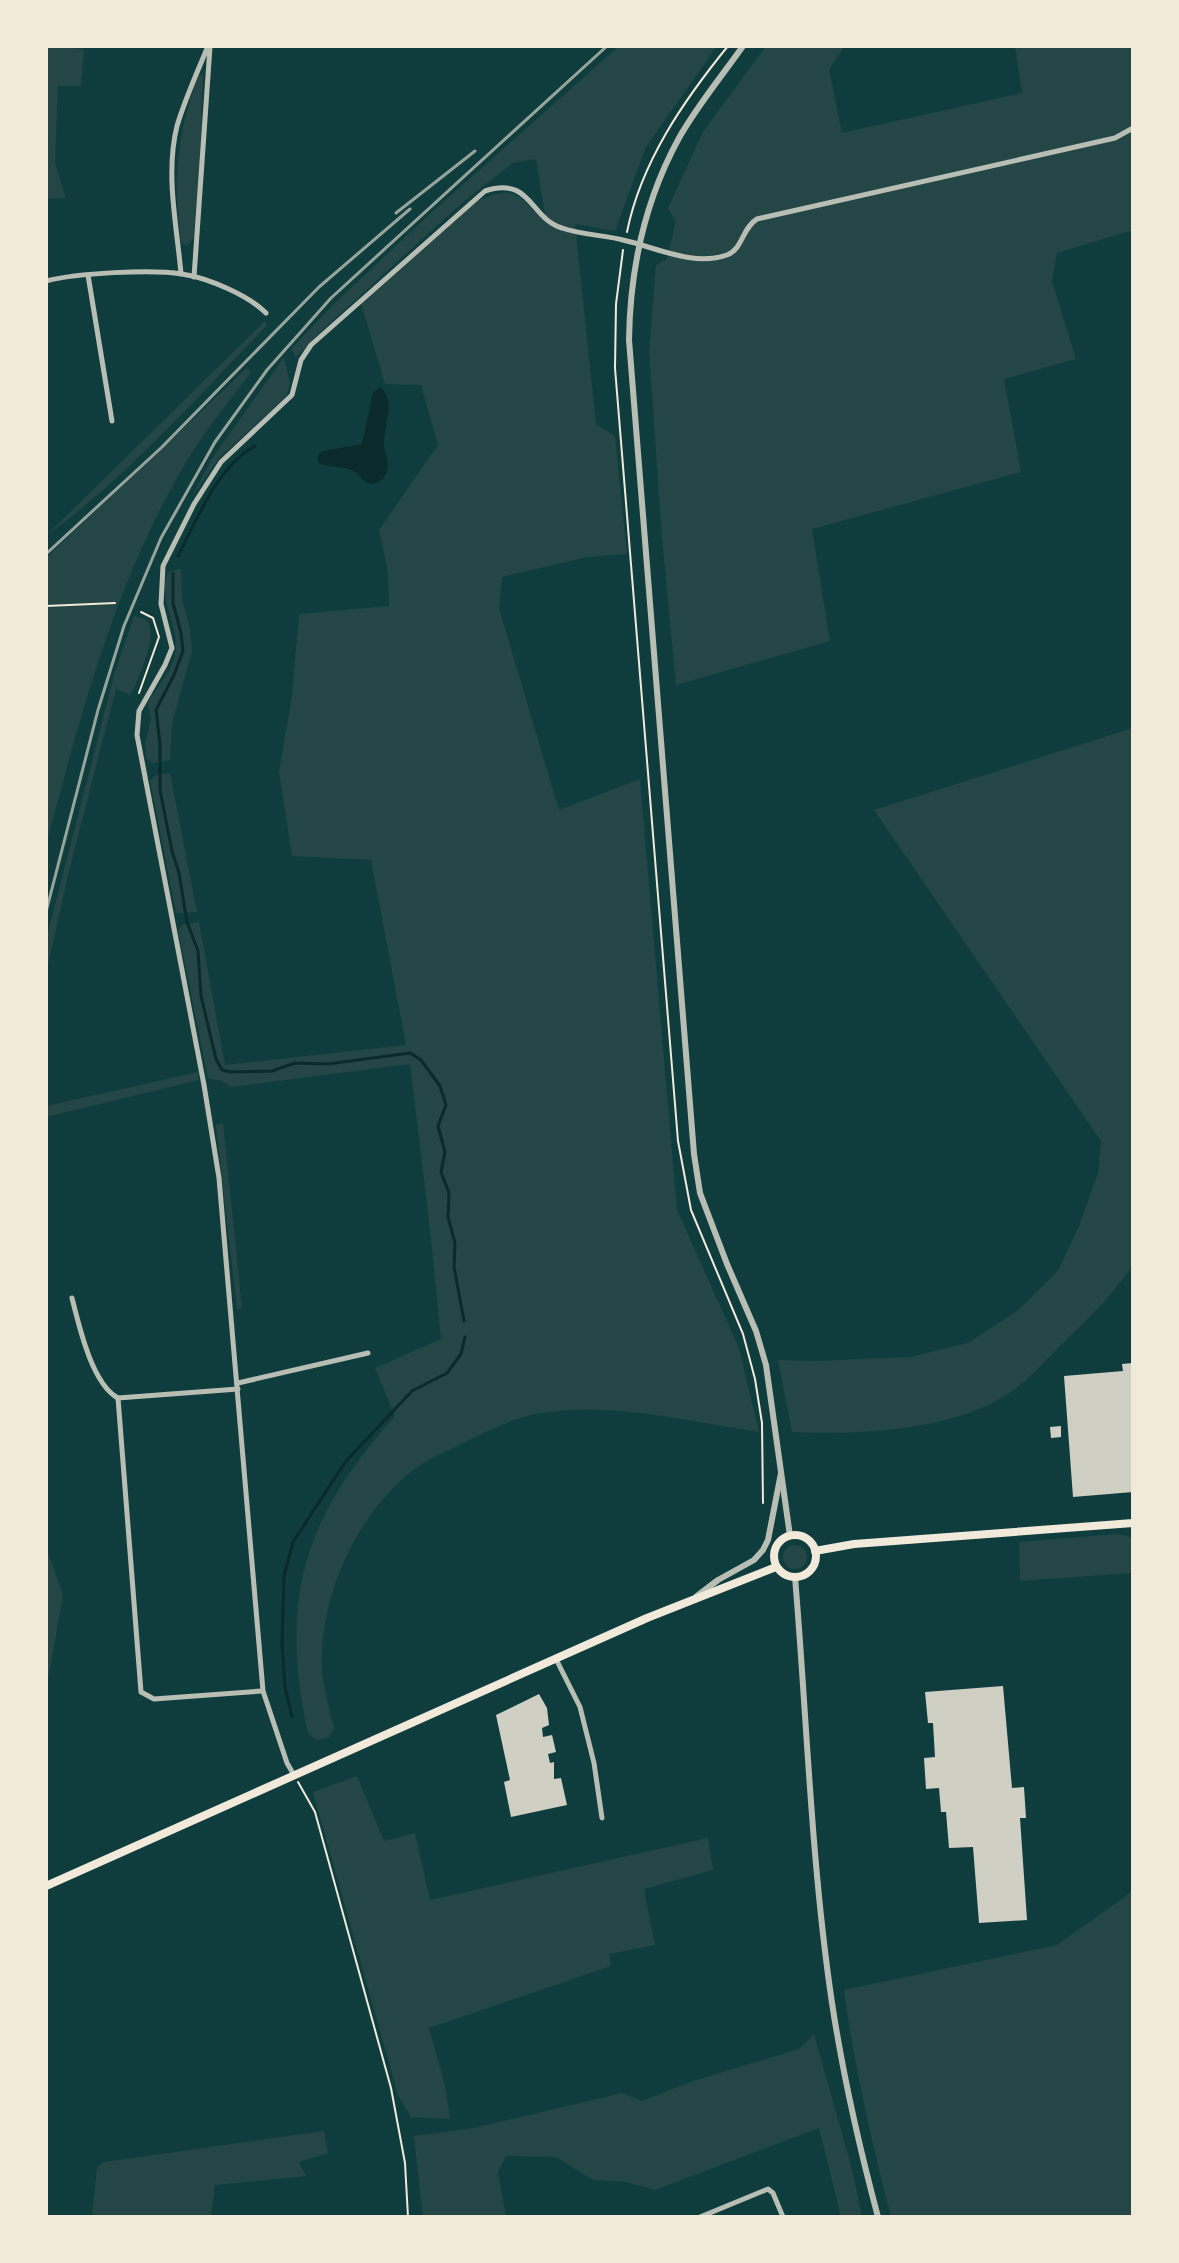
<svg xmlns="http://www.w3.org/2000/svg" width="1179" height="2263" font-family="'Golos Text',sans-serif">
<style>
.green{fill:#244646}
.water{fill:#0a2a2b}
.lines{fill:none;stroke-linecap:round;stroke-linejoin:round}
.stream{stroke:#0a2a2b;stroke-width:3}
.building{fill:#cfcfc3}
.path{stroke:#f1e9da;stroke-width:2}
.minor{stroke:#b8beb3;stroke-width:5}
.tertiary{stroke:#b8beb3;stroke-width:6}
.primary{stroke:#f1e9da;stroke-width:8}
.rail{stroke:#97a49c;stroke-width:3}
</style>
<rect width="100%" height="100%" fill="#0f3d3e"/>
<!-- green -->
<g class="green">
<path d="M46,46L84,49L81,86H58L55,163L66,198L46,199Z"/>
<path d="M619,46H717L646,147L615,231L575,224L596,424L615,436L627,554L587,557L502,577L499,608L559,810L640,779L677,1210L739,1348L759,1432C686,1421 609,1401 535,1414C510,1419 484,1433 461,1444C446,1452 427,1459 413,1470C360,1512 326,1583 322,1650C320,1676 328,1704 334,1728L329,1737L317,1740L308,1733C279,1598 303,1519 395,1416L375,1368L441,1339L431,1238L410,1064L231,1087L222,1081L208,1078L178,930L182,925L199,922L225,1065L406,1045L371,860L292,856L279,772L292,696L299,614L389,606L388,572L379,530L438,445L421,385L385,384L361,303L477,201C519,183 517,197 546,221L536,159L513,163L463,202L316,336L296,357L291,349L336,302L431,213Z"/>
<path d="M766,46H845L829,69L842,133L1022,93L1015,46H1133V230L1057,253L1052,281L1076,359L1004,379L1021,472L812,529L830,641L676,685L662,538L649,351L656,265L667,259L676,221L668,208L703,132Z"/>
<path d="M203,74L200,174L194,238L187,246L181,242C173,178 176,138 198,76Z"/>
<path d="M265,321L267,325C198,397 127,477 46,536Z"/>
<path d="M284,357L290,383L286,397L219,458L190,500L211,460Z"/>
<path d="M247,368L251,372C232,398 210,424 193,451C118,571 82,710 46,845V558Z"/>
<path d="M181,569L182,600L190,628L192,651L172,724L170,760L152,763L146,758L145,744L151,719L148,703C158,685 176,668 176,646C177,621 156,596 169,571Z"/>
<path d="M134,616C138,617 143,618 146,620C161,632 137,680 131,695L116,689L69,871L46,974V940L114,675Z"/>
<path d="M1133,728V1265C1113,1294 1090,1318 1064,1342C1047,1359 1030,1379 1011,1392C954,1431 858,1435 792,1432L778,1360L815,1361L910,1357L968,1343L1017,1311L1058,1271L1079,1226L1098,1173L1101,1141L874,810Z"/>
<path d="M170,773L197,912L176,913L150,780L156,775Z"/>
<path d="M198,1072L199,1080L46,1117V1106Z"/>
<path d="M223,1123L242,1308L237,1310L216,1125Z"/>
<path d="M1117,1534L1133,1537V1573L1020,1581L1019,1542Z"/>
<circle cx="795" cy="1557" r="12"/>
<path d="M46,1547L63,1595L46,1692Z"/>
<path d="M357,1776L384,1841L415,1833L430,1900L708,1838L713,1870L644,1889L655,1945L609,1954L611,1966L429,2028L445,2085L450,2119L411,2117L398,2095L313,1792Z"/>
<path d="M1133,1891V2217H891C872,2142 854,2067 844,1990L1057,1945Z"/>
<path d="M814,2034L852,2169L862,2217H841L819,2128L655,2190L626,2182L593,2180L556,2157L506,2156L498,2172L506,2217H423L414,2136L474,2128L622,2093L642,2101L693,2081L799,2049Z"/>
<path d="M324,2131L328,2153L299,2162L306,2176L215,2185L211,2217H92L97,2167L104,2162Z"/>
</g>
<!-- water -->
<path class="water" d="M380,387C397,399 383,428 384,446C385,455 390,461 387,471C385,477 381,482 375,483C364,486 362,477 355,472C345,465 329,468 318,463V455L323,451L362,444L373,393Z"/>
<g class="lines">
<!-- stream -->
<g class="stream">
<path d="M178,556C198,518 216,468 255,446"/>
<path d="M173,573V603L181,633L183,651L174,675L156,710L160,744V790L172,851L179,873L187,922L198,951L201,996L216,1059L222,1070L231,1072L272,1071L295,1063L328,1064L410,1053L421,1060L440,1086L446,1105L438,1126L445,1152L441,1172L449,1193L448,1217L455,1243L454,1267L464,1321"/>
<path d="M292,1717L285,1687L282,1644L284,1576L293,1542L346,1461L412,1391L447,1373L461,1354L465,1337"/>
</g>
</g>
<!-- building -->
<g class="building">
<path d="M1133,1363V1492L1073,1497L1064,1376L1123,1371L1122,1364Z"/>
<path d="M1061,1426V1437L1051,1438L1050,1427Z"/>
<path d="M1003,1686L1012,1788L1024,1787L1026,1818H1020L1027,1920L979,1923L973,1847L949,1848L946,1812H941L939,1788L926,1789L924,1758L935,1757L933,1723H928L925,1692Z"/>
<path d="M539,1694L547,1708L549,1725L542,1728L543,1737L552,1735L556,1752L548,1754L550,1763L554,1762V1779L561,1778L567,1805L511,1817L504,1782L510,1780L496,1715Z"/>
</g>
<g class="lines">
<!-- path -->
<g class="path">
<path d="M627,232C641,162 684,100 728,46"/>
<path d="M623,250L616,304L615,368L678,1141L691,1210L743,1334L755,1379L762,1423L763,1503"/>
<path d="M46,606L115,603"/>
<path d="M139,693L159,637L153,618L141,612"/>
<path d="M298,1782L315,1812L391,2088L405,2163L408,2217"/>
</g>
<!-- minor -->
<g class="minor">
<path d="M181,274C177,226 165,174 177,126C185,99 197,73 208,46"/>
<path d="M88,275L112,421"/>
<path d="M194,277L210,47"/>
<path d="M46,281C77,273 151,269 182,274C208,278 248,295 266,313"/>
<path d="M72,1298C79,1326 92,1384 118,1398"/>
<path d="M238,1383L368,1353"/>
<path d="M238,1389L118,1398L141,1692L154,1699L262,1691"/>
<path d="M556,1659L580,1707L594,1763L602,1818"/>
<path d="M294,1775L287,1763L263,1691L219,1178L204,1085L137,735L139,711L165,665L172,648L161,604L163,566L194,504L221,462L292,395L301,360L311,345L485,191C532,176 529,218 562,228C582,235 604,235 623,240C655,247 693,267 727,255C743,249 742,228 757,219L1115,138L1133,128"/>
<path d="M700,2217L768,2189L773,2193L783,2217"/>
</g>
<!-- tertiary -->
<g class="tertiary">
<path d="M743,46C722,76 697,106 679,138C645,200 630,270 629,340L694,1154L700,1193L727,1264L756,1331L766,1365L790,1536"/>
<path d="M795,1577C807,1719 811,1862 832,2003C843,2075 859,2146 878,2217"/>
<path d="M697,1596L718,1580L754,1560L763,1550L768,1540L781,1473"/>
</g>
<!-- primary -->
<g class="primary">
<circle cx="795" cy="1556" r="21"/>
<path d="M815,1551L854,1544L1133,1523"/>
<path d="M46,1886L647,1618L776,1567"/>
</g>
<!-- rail -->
<g class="rail">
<path d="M396,213L475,151"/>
<path d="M46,554L162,447L319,287L410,209"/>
<path d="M46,912L98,710L124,626L161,538L215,442L267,370L331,298L607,46"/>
</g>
</g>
<!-- border -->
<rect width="1179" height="2263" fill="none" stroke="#f1e9da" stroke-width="96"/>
</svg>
